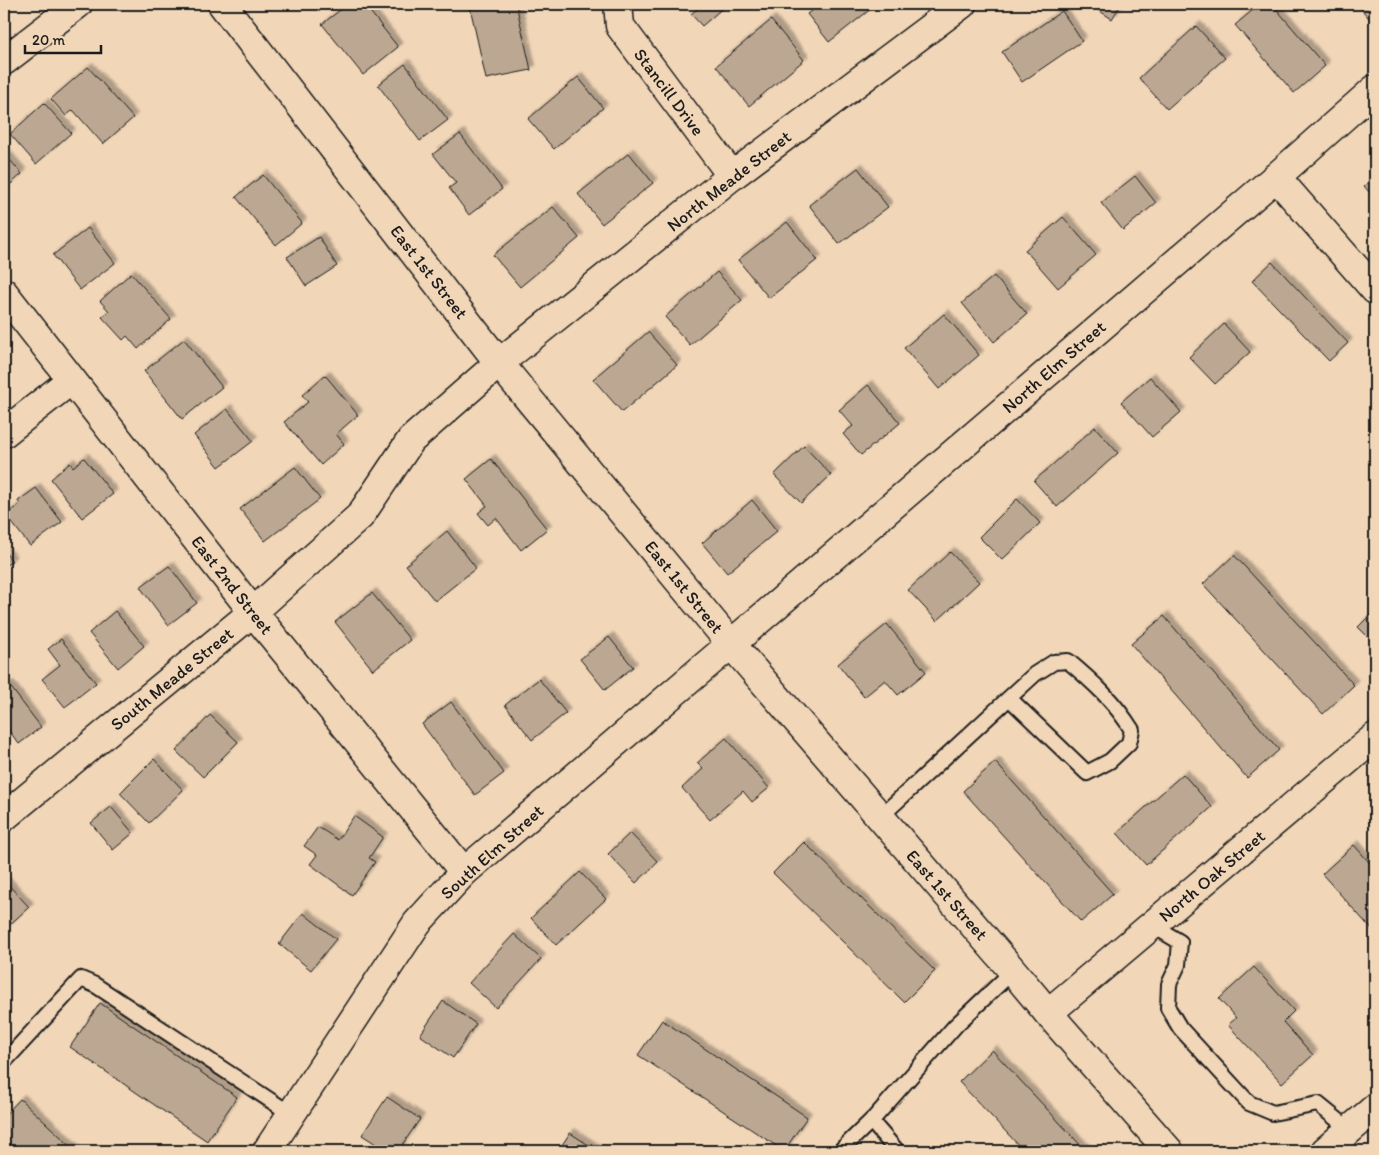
<svg xmlns="http://www.w3.org/2000/svg" width="1379" height="1155" font-family="Itim,sans-serif">
<style>
.building{fill:#bca892;stroke:#1c1c1c;filter:url(#shadow)}
.lines{fill:none;stroke-linecap:round;stroke-linejoin:round}
.service-casing{stroke:#1c1c1c;stroke-width:18}
.minor-casing{stroke:#1c1c1c;stroke-width:31}
.tertiary-casing{stroke:#1c1c1c;stroke-width:31}
.service{stroke:#f1d6b8;stroke-width:14}
.minor{stroke:#f1d6b8;stroke-width:28}
.tertiary{stroke:#f1d6b8;stroke-width:28}
.labels{text-anchor:middle;dominant-baseline:central;stroke-width:4.5;stroke-linejoin:round;paint-order:stroke}
.street-label{font-size:18px;fill:#1c1c1c;stroke:#f1d6b8}
</style>
<defs>
<filter id="shadow"><feDropShadow dx="4.5" dy="-4.5" stdDeviation="1" flood-color="#0004"/></filter>
</defs>
<rect width="100%" height="100%" fill="#f1d6b8"/>
<filter id="ink" filterUnits="userSpaceOnUse"><feTurbulence type="fractalNoise" baseFrequency=".02" numOctaves="2"/><feDisplacementMap in="SourceGraphic" scale="10" xChannelSelector="R" yChannelSelector="G"/><feConvolveMatrix kernelMatrix="1 2 1 2 8 2 1 2 1" color-interpolation-filters="sRGB"/></filter>
<g filter="url(#ink)">
<!-- building -->
<g class="building">
<path d="M348,4H364L398,47L363,75L322,24Z"/>
<path d="M485,4H516L531,70L486,79L470,7Z"/>
<path d="M692,4H727L702,26L691,14L697,9Z"/>
<path d="M820,4H877L829,42L807,14Z"/>
<path d="M1089,4H1121L1112,19Z"/>
<path d="M1260,4H1272L1325,66L1294,93L1235,25Z"/>
<path d="M1357,4H1375V22L1373,23Z"/>
<path d="M1062,11L1082,41L1022,82L1002,52Z"/>
<path d="M771,20L804,60L749,106L716,66Z"/>
<path d="M1196,26L1225,58L1167,109L1139,78Z"/>
<path d="M405,64L448,120L420,141L378,85Z"/>
<path d="M88,67L133,118L103,144L73,110L66,116L51,99Z"/>
<path d="M578,77L603,108L554,149L528,119Z"/>
<path d="M44,103L71,133L36,164L10,134Z"/>
<path d="M460,134L502,189L469,215L449,188L456,183L433,154Z"/>
<path d="M4,153L22,174L4,190Z"/>
<path d="M629,153L653,183L602,224L578,194Z"/>
<path d="M858,168L888,207L839,244L809,205Z"/>
<path d="M263,175L302,223L276,245L236,197Z"/>
<path d="M1135,176L1156,203L1123,230L1101,203Z"/>
<path d="M1375,177V199L1364,186Z"/>
<path d="M553,207L579,238L520,287L493,255Z"/>
<path d="M1063,217L1096,255L1058,288L1025,250Z"/>
<path d="M787,222L817,260L769,298L738,260Z"/>
<path d="M88,228L115,263L80,290L53,255Z"/>
<path d="M319,237L337,266L306,286L287,257Z"/>
<path d="M1272,262L1348,343L1329,361L1252,281Z"/>
<path d="M717,272L742,300L690,345L665,317Z"/>
<path d="M131,273L171,319L138,349L127,336L123,340L102,317L109,311L100,301Z"/>
<path d="M994,276L1027,314L994,342L962,303Z"/>
<path d="M944,314L979,355L939,389L904,348Z"/>
<path d="M1224,324L1250,352L1215,384L1189,357Z"/>
<path d="M648,332L677,365L622,412L593,379Z"/>
<path d="M184,339L222,387L182,419L144,371Z"/>
<path d="M325,375L358,415L336,434L344,444L321,465L284,422L308,402L302,395Z"/>
<path d="M1150,377L1181,412L1152,437L1121,402Z"/>
<path d="M868,385L900,423L861,455L843,434L853,426L839,410Z"/>
<path d="M227,409L253,441L219,467L194,435Z"/>
<path d="M1095,427L1118,453L1057,507L1034,481Z"/>
<path d="M804,446L831,475L801,503L774,475Z"/>
<path d="M84,458L113,494L82,518L51,479L70,463L73,467Z"/>
<path d="M491,459L547,529L521,550L496,518L488,525L478,513L487,506L466,479Z"/>
<path d="M295,467L320,499L265,541L240,509Z"/>
<path d="M36,488L62,522L30,546L6,515L20,504L18,501Z"/>
<path d="M1017,499L1040,523L1002,560L979,537Z"/>
<path d="M752,500L777,531L727,573L702,543Z"/>
<path d="M447,531L476,568L435,601L406,565Z"/>
<path d="M4,551L12,561L4,567Z"/>
<path d="M950,552L979,582L937,621L908,590Z"/>
<path d="M1234,555L1354,685L1323,714L1203,584Z"/>
<path d="M169,566L197,603L168,625L140,587Z"/>
<path d="M372,593L410,640L373,670L335,622Z"/>
<path d="M1375,610V644L1358,627Z"/>
<path d="M115,611L144,646L118,668L89,633Z"/>
<path d="M1164,616L1279,750L1247,778L1131,644Z"/>
<path d="M887,624L926,672L898,695L885,680L864,697L838,664Z"/>
<path d="M609,637L633,667L605,690L580,659Z"/>
<path d="M61,639L96,683L65,707L42,679L60,665L48,649Z"/>
<path d="M539,679L566,713L532,740L505,705Z"/>
<path d="M9,685L41,727L19,744L4,724V689Z"/>
<path d="M451,702L504,773L475,795L422,724Z"/>
<path d="M210,715L238,742L203,777L176,751Z"/>
<path d="M726,738L769,788L752,802L743,791L710,820L682,788L703,769L697,763Z"/>
<path d="M154,759L183,790L149,823L120,793Z"/>
<path d="M995,762L1113,894L1081,922L963,791Z"/>
<path d="M1183,774L1212,807L1146,865L1117,833Z"/>
<path d="M111,807L133,833L113,850L91,823Z"/>
<path d="M354,816L383,837L369,858L375,862L352,895L310,864L317,855L304,846L318,827L338,840Z"/>
<path d="M630,833L658,862L636,883L608,854Z"/>
<path d="M804,842L935,971L904,1002L773,873Z"/>
<path d="M1354,845L1375,869V933L1322,874Z"/>
<path d="M580,872L606,899L556,945L531,918Z"/>
<path d="M4,880L29,907L4,930Z"/>
<path d="M303,913L336,939L311,970L279,944Z"/>
<path d="M514,934L541,959L496,1008L469,983Z"/>
<path d="M1254,967L1294,1011L1283,1022L1313,1055L1282,1083L1228,1025L1236,1018L1219,999Z"/>
<path d="M443,1001L476,1024L453,1058L420,1035Z"/>
<path d="M100,1003L237,1097L207,1141L70,1047Z"/>
<path d="M662,1020L807,1117L784,1151L638,1055Z"/>
<path d="M992,1050L1086,1151H1024L959,1082Z"/>
<path d="M387,1097L420,1119L398,1151H387L362,1135Z"/>
<path d="M20,1099L76,1151H4V1116Z"/>
<path d="M570,1133L598,1151H558Z"/>
</g>
<g class="lines">
<!-- service casing -->
<g class="service-casing">
<g id="service">
<path d="M880,817L1035,674L1054,662L1068,661C1092,681 1115,702 1132,730L1129,743L1110,761L1087,773L1009,698"/>
<path d="M1152,925L1180,942L1178,965L1169,984L1168,1008L1180,1028L1249,1103L1273,1113L1318,1104L1350,1130"/>
<path d="M4,1062L81,979L95,985L291,1114"/>
<path d="M871,1121L897,1151"/>
<path d="M840,1151L875,1117L956,1025L1013,971"/>
</g>
</g>
<!-- minor casing -->
<g class="minor-casing">
<g id="minor">
<path d="M618,4L620,26L732,176"/>
<path d="M4,61L78,4"/>
<path d="M1276,177L1375,290"/>
<path d="M4,293L253,612L464,872"/>
<path d="M4,433L71,380"/>
<path d="M731,644L1276,177L1375,89"/>
<path d="M4,817L253,612L360,516L411,440L499,363L732,176L962,4"/>
<path d="M1048,1013L1375,737"/>
<path d="M1325,1151L1375,1108"/>
</g>
</g>
<!-- tertiary casing -->
<g class="tertiary-casing">
<g id="tertiary">
<path d="M222,4L499,363L731,644L1013,971L1048,1013L1169,1151"/>
<path d="M267,1151L417,923L464,872L731,644"/>
</g>
</g>
<!-- service -->
<use href="#service" class="service"/>
<!-- minor -->
<use href="#minor" class="minor"/>
<!-- tertiary -->
<use href="#tertiary" class="tertiary"/>
</g>
</g>
<g class="labels">
<!-- street labels -->
<g class="street-label">
<text transform="translate(669 92) rotate(53)">Stancill Drive</text>
<text transform="translate(729 181) rotate(-38)">North Meade Street</text>
<text transform="translate(429 272) rotate(52)">East 1st Street</text>
<text transform="translate(1054 367) rotate(-41)">North Elm Street</text>
<text transform="translate(232 585) rotate(52)">East 2nd Street</text>
<text transform="translate(684 587) rotate(51)">East 1st Street</text>
<text transform="translate(172 679) rotate(-39)">South Meade Street</text>
<text transform="translate(492 852) rotate(-42)">South Elm Street</text>
<text transform="translate(1212 876) rotate(-40)">North Oak Street</text>
<text transform="translate(947 895) rotate(49)">East 1st Street</text>
</g>
</g>
<!-- margin -->
<rect width="1379" height="1155" fill="none" stroke="#f1d6b8" stroke-width="20"/>
<rect x="10" y="10" width="1359" height="1135" fill="none" stroke="#1c1c1c" stroke-width="2" filter="url(#ink)"/>
<!-- scale -->
<path d="M25 45v8h76v-8" fill="none" stroke="#1c1c1c" stroke-width="2.5"/>
<text x="32" y="45" font-size="15" fill="#1c1c1c" stroke="#f1d6b8" stroke-width="4" paint-order="stroke">20 m</text>
</svg>
